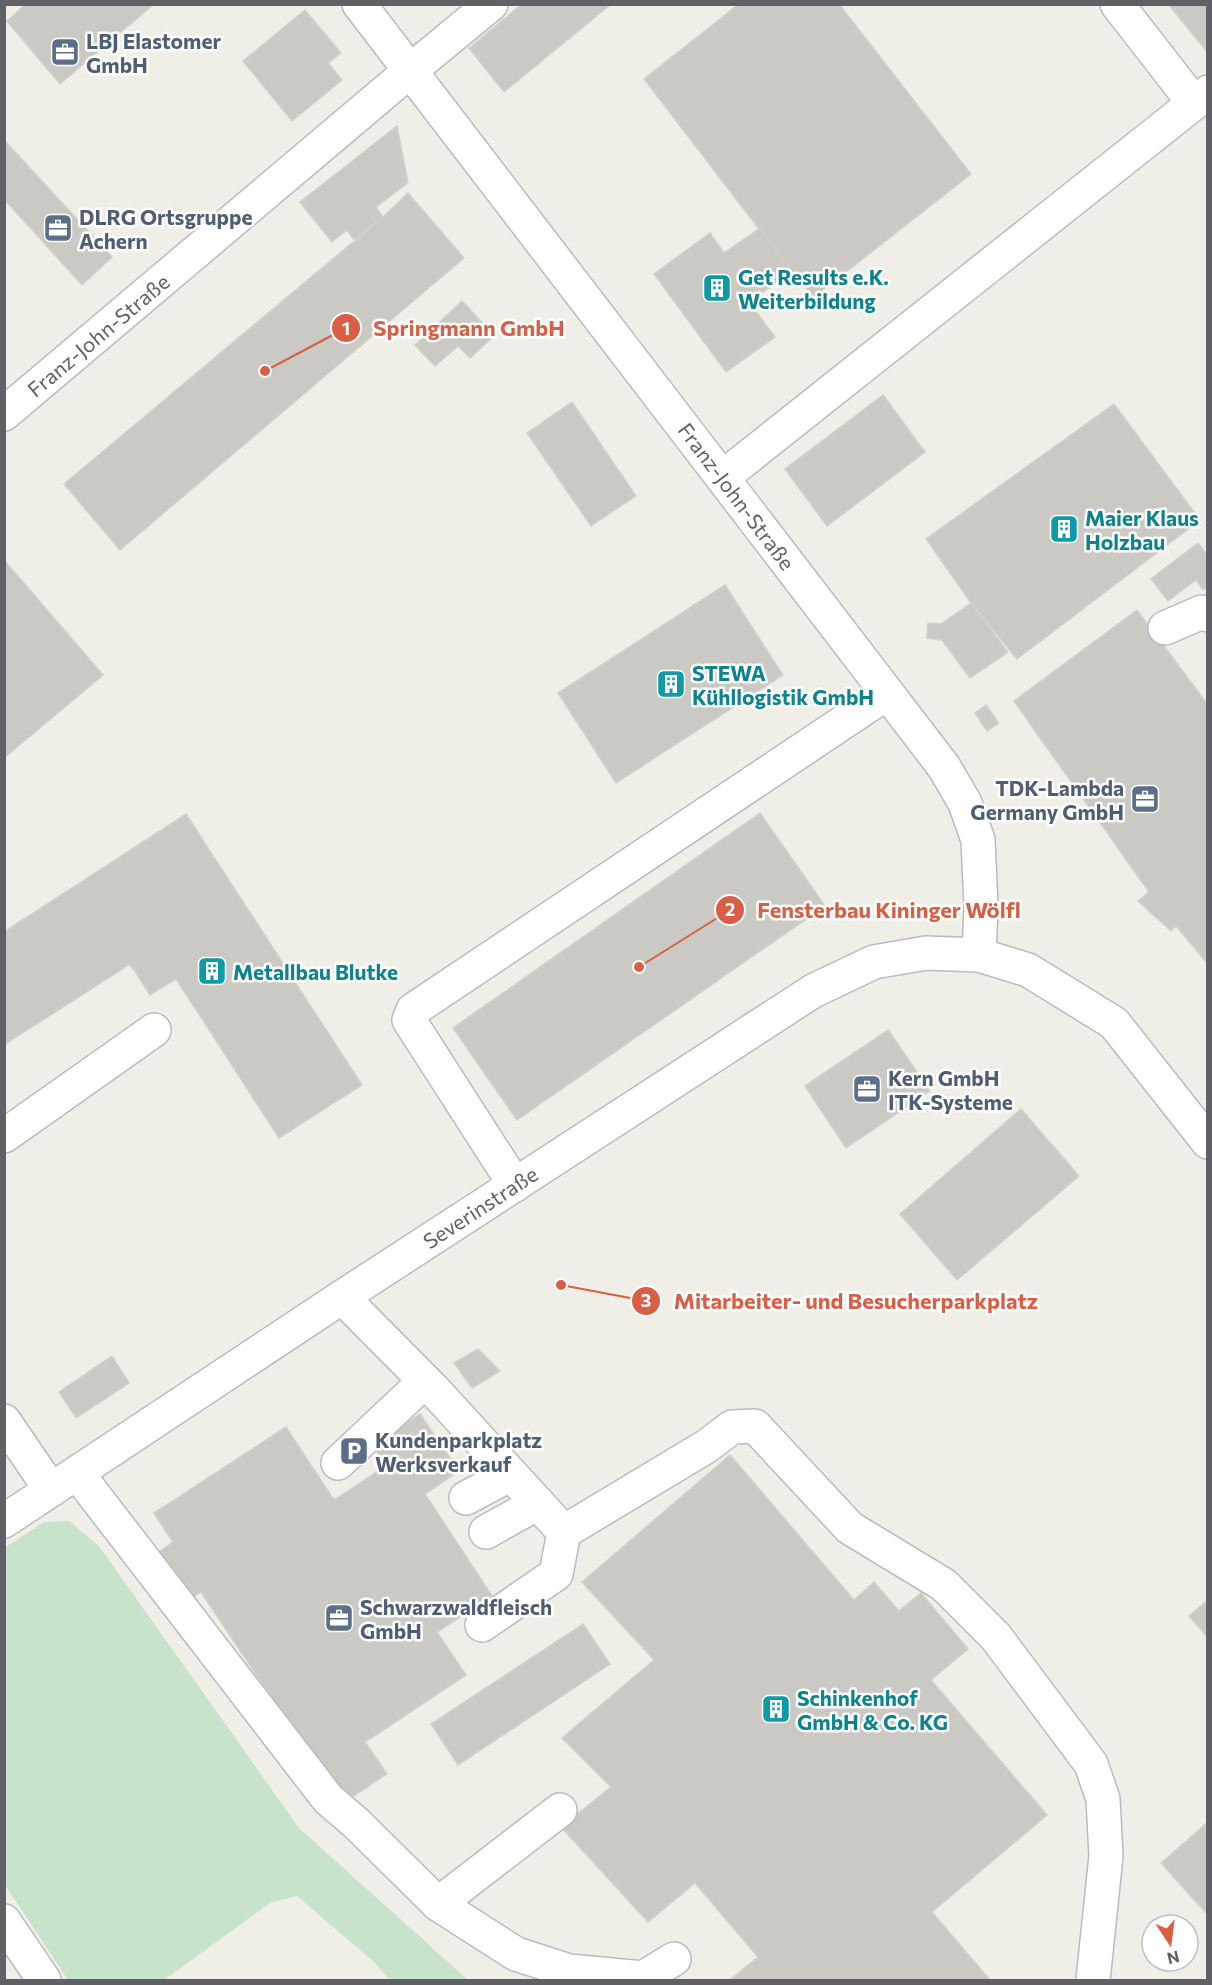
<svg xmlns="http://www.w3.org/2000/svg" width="1212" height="1985" font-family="Commissioner,sans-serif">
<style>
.green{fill:#c7e4ca}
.building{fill:#cbc9c4;stroke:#d4d1c6;stroke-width:1.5}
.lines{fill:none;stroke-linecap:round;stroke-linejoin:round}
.minor-casing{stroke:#babbc0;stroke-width:36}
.minor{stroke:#fff;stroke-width:33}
.labels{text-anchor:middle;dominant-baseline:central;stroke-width:5;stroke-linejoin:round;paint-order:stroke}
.service-label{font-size:21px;font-weight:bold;fill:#4e5e75;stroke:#fff;text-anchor:start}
.culture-label{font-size:21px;font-weight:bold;fill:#0d838f;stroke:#fff;text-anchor:start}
.street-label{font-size:21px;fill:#5f6166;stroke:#fff}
.leader{fill:none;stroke:#d95f44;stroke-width:2}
.callout-dot{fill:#d95f44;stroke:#fff;stroke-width:2}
.mark-label{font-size:18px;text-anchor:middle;font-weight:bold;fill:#fff}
.callout-label{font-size:22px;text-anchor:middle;font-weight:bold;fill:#d95f44;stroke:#fff;stroke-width:5;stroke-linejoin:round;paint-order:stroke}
</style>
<rect width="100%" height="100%" fill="#efefe8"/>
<!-- green -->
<path class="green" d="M69,1521L99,1546L299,1828L468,1980H390L374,1962L297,1896L270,1903L164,1980H68L5,1885L4,1548L44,1522Z"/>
<!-- building -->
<g class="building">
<path d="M26,4H154L60,84L7,21Z"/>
<path d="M522,4H611L504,92L469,48Z"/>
<path d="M739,4H839L971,174L814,297L792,272L644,79Z"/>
<path d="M1168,4H1208V53Z"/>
<path d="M305,10L341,53L328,63L342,80L292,121L243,61Z"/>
<path d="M397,126L408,183L376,207L383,217L354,240L347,230L332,242L300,202Z"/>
<path d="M6,142L112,257L82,285L4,199V144Z"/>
<path d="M408,193L464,258L120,550L64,484L383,217Z"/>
<path d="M760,228L792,272L749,302L775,337L726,372L654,274L710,233L724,253Z"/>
<path d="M462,301L494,336L470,358L458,346L435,366L415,345Z"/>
<path d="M883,395L925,452L827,526L785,469Z"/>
<path d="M572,402L636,496L591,526L527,433Z"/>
<path d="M1114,404L1200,520L1017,659L971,603L926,539Z"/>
<path d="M1198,543L1208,556V586L1203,590L1196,580L1168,601L1151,579Z"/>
<path d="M4,560L103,675L4,758Z"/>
<path d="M725,585L783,675L616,783L558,693Z"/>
<path d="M971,603L1008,652L970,678L942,640L927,638L928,623L941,624Z"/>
<path d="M1137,610L1208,705V964L1176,926L1171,931L1138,901L1149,892L1014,701Z"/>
<path d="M986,705L999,723L987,731L975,713Z"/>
<path d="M760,813L825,906L517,1120L453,1028Z"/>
<path d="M186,814L362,1085L279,1138L176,979L150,995L130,964L4,1045V932Z"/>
<path d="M888,1030L930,1091L846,1148L805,1086Z"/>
<path d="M1021,1109L1079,1176L957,1280L900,1214Z"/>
<path d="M478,1349L500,1371L472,1388L454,1363Z"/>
<path d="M112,1356L129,1383L76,1418L59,1392Z"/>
<path d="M420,1414L459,1471L425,1494L492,1596L437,1632L466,1675L365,1742L387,1774L342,1804L201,1592L184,1603L153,1556L173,1542L154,1513L286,1427L334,1500L386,1466L373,1446Z"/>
<path d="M730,1455L854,1600L874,1582L899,1611L921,1593L968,1649L931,1680L1047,1815L932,1912L990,1980H730L758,1957L695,1883L648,1922L561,1827L611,1787L562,1738L654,1660L582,1582Z"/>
<path d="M1208,1600V1638L1189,1616Z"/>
<path d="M583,1624L610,1664L458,1765L431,1724Z"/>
<path d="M1208,1822V1915L1161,1863Z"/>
</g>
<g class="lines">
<!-- minor casing -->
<g class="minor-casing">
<g id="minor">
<path d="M359,4L944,767L965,803L978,840L981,906L979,955"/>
<path d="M1117,4L1194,103"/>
<path d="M4,414L411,70L491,4"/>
<path d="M723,477L1208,92"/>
<path d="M1165,628L1202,612L1208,615"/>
<path d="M4,1136L154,1030"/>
<path d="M515,1185L409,1020L413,1010L887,693"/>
<path d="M342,1297L435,1391L564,1532"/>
<path d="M4,1421L51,1490"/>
<path d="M338,1463L425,1381"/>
<path d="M77,1473L328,1799L356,1823L438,1904L516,1954L569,1971L643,1978L674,1959"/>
<path d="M466,1498L511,1474"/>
<path d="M4,1521L342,1297L813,991L874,962L926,953L979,955L1028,970L1114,1023L1208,1142"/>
<path d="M486,1532L538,1503"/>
<path d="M482,1625L556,1574L564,1532L707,1446L732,1427L755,1426L850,1528L944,1585L996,1637L1091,1764L1103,1799L1106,1856L1093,1980"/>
<path d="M438,1904L560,1810"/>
<path d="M4,1921L44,1980"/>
</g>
</g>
<!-- minor -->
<use href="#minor" class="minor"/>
</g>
<!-- icons -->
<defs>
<g id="office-square" transform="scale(1.5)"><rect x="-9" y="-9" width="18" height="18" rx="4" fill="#5c6f8a" stroke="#fff"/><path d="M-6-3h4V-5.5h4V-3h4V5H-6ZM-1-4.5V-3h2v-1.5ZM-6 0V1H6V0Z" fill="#fff"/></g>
<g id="building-square" transform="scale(1.5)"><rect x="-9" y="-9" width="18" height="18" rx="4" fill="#0f9aa8" stroke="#fff"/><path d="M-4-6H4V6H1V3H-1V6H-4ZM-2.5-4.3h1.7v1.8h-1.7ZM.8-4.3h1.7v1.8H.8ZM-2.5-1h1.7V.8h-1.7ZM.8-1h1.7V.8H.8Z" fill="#fff"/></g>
<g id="parking-square" transform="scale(1.5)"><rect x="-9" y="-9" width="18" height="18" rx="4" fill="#5c6f8a" stroke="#fff"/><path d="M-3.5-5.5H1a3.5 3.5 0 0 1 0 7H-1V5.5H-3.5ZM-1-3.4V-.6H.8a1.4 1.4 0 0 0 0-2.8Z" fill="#fff"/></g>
</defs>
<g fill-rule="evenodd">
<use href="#office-square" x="65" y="52"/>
<use href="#office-square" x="58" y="228"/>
<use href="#building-square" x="717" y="288"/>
<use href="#building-square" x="1064" y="529"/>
<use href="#building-square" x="671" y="684"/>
<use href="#office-square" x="1145" y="799"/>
<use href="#building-square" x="212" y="971"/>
<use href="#office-square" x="867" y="1089"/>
<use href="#parking-square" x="354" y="1451"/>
<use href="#office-square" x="339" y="1618"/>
<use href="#building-square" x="776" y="1709"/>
</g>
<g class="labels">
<!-- service labels -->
<g class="service-label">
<text x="86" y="40">LBJ Elastomer<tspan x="86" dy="24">GmbH</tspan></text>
<text x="79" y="216">DLRG Ortsgruppe<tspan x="79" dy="24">Achern</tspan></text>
<text x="1124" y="787" text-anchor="end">TDK-Lambda<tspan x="1124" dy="24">Germany GmbH</tspan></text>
<text x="888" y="1077">Kern GmbH<tspan x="888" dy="24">ITK-Systeme</tspan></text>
<text x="375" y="1439">Kundenparkplatz<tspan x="375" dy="24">Werksverkauf</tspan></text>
<text x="360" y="1606">Schwarzwaldfleisch<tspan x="360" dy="24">GmbH</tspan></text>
</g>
<!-- culture labels -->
<g class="culture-label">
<text x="738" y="276">Get Results e.K.<tspan x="738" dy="24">Weiterbildung</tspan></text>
<text x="1085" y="517">Maier Klaus<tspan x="1085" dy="24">Holzbau</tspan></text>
<text x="692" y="672">STEWA<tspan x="692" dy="24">Kühllogistik GmbH</tspan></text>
<text x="233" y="971">Metallbau Blutke</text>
<text x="797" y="1697">Schinkenhof<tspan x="797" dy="24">GmbH &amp; Co. KG</tspan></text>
</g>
<!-- street labels -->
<g class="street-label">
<text transform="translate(98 335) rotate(-40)">Franz-John-Straße</text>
<text transform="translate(737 496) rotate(53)">Franz-John-Straße</text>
<text transform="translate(480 1207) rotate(-33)">Severinstraße</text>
</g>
</g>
<!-- callouts -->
<path class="leader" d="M265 371L346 328M639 967L730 910M561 1285L646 1301"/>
<g class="callout-dot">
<circle cx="265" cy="371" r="6"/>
<circle cx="639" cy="967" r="6"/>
<circle cx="561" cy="1285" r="6"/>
<circle cx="346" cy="328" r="15"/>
<circle cx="730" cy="910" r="15"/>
<circle cx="646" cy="1301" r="15"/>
</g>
<g class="mark-label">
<text x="346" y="335">1</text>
<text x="730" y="916">2</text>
<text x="646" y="1307">3</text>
</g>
<g class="callout-label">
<text x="469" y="336">Springmann GmbH</text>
<text x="889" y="918">Fensterbau Kininger Wölfl</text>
<text x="856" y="1309">Mitarbeiter- und Besucherparkplatz</text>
</g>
<!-- border -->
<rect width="1212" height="1985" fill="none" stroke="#5f6166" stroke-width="12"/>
<!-- north arrow -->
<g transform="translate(1170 1943) rotate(167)"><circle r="28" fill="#ffffff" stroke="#bfc0c2" stroke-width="1.5"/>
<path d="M0-4.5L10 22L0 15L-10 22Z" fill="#d95f44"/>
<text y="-9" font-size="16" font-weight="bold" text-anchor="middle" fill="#5f6166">N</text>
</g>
</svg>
